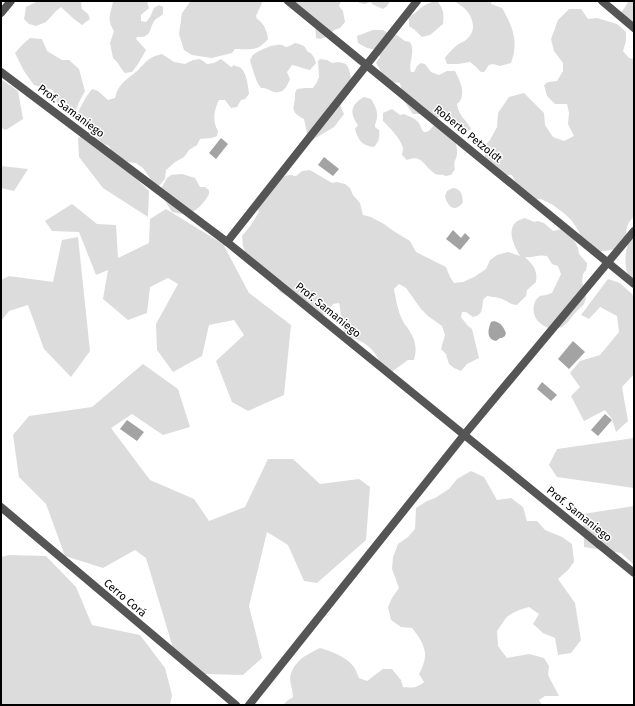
<svg xmlns="http://www.w3.org/2000/svg" width="635" height="706" font-family="'Fira Sans',sans-serif">
<style>
.green{fill:#dcdcdc}
.water{fill:#a3a3a3}
.lines{fill:none;stroke-linecap:round;stroke-linejoin:round}
.street{stroke:#555;stroke-width:8}
.labels{text-anchor:middle;dominant-baseline:central;stroke-width:3;stroke-linejoin:round;paint-order:stroke}
.street-label{font-size:11px;fill:#000;stroke:#fff}
</style>
<rect width="100%" height="100%" fill="#fff"/>
<!-- green -->
<g class="green">
<path d="M38,1H82L81,4L82,9L88,14L90,19L82,25L74,19L61,7L56,11L46,22L36,26L29,24L24,19L26,7Z"/>
<path d="M113,1H147L149,8L141,15V21L146,22L150,17L154,8L159,5L163,7V14C161,16 157,18 155,20C148,29 153,38 137,37L136,39L146,50L138,64L132,72L125,73C120,68 119,63 113,58L110,43L114,31C106,18 111,14 113,1Z"/>
<path d="M192,1H261L262,3L256,16L257,19C264,23 267,31 268,39C257,52 251,49 235,49L232,53L212,58L192,55L184,50L179,34L182,13L190,2Z"/>
<path d="M293,1H341L339,6L343,11L345,22L340,28L334,30L328,36L320,39L316,38L315,24Z"/>
<path d="M357,1H390L387,6L383,9L374,5L370,2L365,4L359,3Z"/>
<path d="M437,1C444,9 444,14 443,24L430,35L422,37L415,30L409,26V17C421,10 421,4 437,1Z"/>
<path d="M455,1H491V4L502,8C509,20 517,36 514,51C514,55 512,59 511,63L500,66L493,64L489,65L484,72H481L476,67L470,62L458,64H447L445,58C448,53 452,50 456,46C459,43 464,42 467,39C476,31 474,20 467,11C464,7 459,5 455,1Z"/>
<path d="M628,1H634V23L621,13L627,4Z"/>
<path d="M569,9H581L588,19L597,18L617,24L626,32V41L623,51L629,58L634,59V217C625,223 626,235 625,245C613,251 607,251 593,251L581,236L578,230L572,221L565,214L553,205L541,199L529,200L519,195L517,185L512,175H503L488,169L483,147L490,140L497,127L498,113L509,97L524,93L544,113L545,125L553,137L564,141L574,136L568,124L569,113L567,104H555L547,96L544,85L548,82L557,81L563,71V63L554,51L551,39L558,20Z"/>
<path d="M373,30H383L392,36L397,35L405,41L410,42C416,53 408,62 411,72H414L417,66L421,63L425,64L431,72L439,75L447,71H455C459,79 465,90 461,99C460,101 459,103 457,104C459,117 466,119 471,129L468,131L456,124L451,117L445,113L441,114L436,120L421,114H413L404,101L400,83L387,81L376,63L380,57L376,50L367,48L358,43L357,36Z"/>
<path d="M30,38L42,39L47,51L62,60H69L79,69L85,91L78,104L75,112C56,110 59,107 53,90L34,85L24,71L15,53L23,44Z"/>
<path d="M295,43C300,44 305,45 307,51C313,54 314,57 316,63L310,70C304,69 298,66 292,65L287,72L290,79C287,87 283,94 274,92C268,90 268,88 261,88C255,80 253,70 250,60C251,59 252,56 253,55C257,51 272,45 277,45C286,43 283,51 295,43Z"/>
<path d="M162,54L174,62L185,64L193,60L200,59L207,64L214,63L221,59L231,67L234,65C235,66 240,67 241,68C247,74 248,86 249,94L245,99L241,100L237,107L231,108L225,100H219C214,110 212,121 218,131L217,136C211,139 206,138 200,139L197,145L189,150L184,157L175,162L166,170L165,179L157,188L143,168L136,163L127,162L112,152L109,146L104,144L97,138L92,129L84,121L78,112L86,97L92,89L98,91L108,100L115,98C118,84 126,80 136,72C139,70 140,67 143,65C148,59 153,56 162,54Z"/>
<path d="M320,59L327,60L332,63C337,62 341,62 346,64L349,69L351,79L339,102L344,114L334,127L319,136L312,140L307,133L304,119C287,110 296,107 295,93L297,89L305,88H313L317,82L319,77L318,61Z"/>
<path d="M1,79L18,91L23,119L6,130L1,128Z"/>
<path d="M364,97L371,99C374,104 378,110 377,117C377,121 375,122 375,127L379,130C380,138 379,141 374,147C362,146 358,140 355,129L358,125C349,113 351,104 364,97Z"/>
<path d="M392,109L400,115L404,114L415,119L419,123L422,130L424,132C429,132 430,130 433,126C435,125 438,124 440,123C443,124 446,125 449,127C453,132 458,147 457,154C456,162 453,159 455,169L451,175L446,176C442,174 438,176 434,173C423,166 423,154 407,160L402,155C402,153 403,150 403,148C401,139 389,127 383,121V113Z"/>
<path d="M89,132L149,191L148,217L103,188L79,157L78,138Z"/>
<path d="M1,166L28,169L14,191L1,188Z"/>
<path d="M310,170L332,183L337,182L345,184L350,188L353,195L360,203L363,215L371,217L384,224L395,232L410,241L416,252L446,267L450,277L454,283L463,282L474,277L486,269L490,260L497,255L508,252L520,256C515,247 506,231 516,222C518,220 522,219 525,218L534,222L538,221L544,223L553,231L561,229L571,234L578,248L579,254L587,263V266L586,270L583,274L582,281L586,298L584,304L575,313L567,323L562,327L553,330C548,328 543,326 539,322C532,316 531,302 540,296C542,295 543,296 546,295C547,295 551,293 552,293L561,274L558,266L552,264L547,256C538,254 534,258 525,257C533,265 538,270 536,282L527,290L526,296L517,305C509,304 511,303 504,300C499,297 493,297 487,296L483,300C482,309 483,315 473,317L466,312H462L461,317L467,325L472,329L479,358L467,364L461,371L454,368L449,364L446,354L441,349L445,335L442,326L428,316L421,309L406,288L399,284L394,289C396,300 398,313 404,323C405,325 408,328 409,330C416,341 417,349 414,360H408L390,373C380,367 380,359 373,351C365,341 356,340 346,335C339,323 342,315 339,303L333,304L327,312L321,316L313,317L308,313L299,298L293,296H287L280,292L274,283L246,255L243,246L242,236L251,225L259,212L257,206L280,177L290,175L296,176L302,171Z"/>
<path d="M182,174L195,178L200,187H205L209,190V194C205,202 195,214 185,214C181,214 176,213 172,212L165,201L162,190V187L167,178L171,175Z"/>
<path d="M453,188C462,189 462,195 463,202C462,204 460,206 458,207C451,211 446,202 445,196L447,191Z"/>
<path d="M72,204L97,224L116,225L118,258L149,243L150,219L166,209L223,244L249,293L291,325L284,395L248,411L232,402L216,361L244,335L234,320L209,325L202,356L173,372L157,350L156,324L178,284L168,278L150,287L147,313L128,320L103,299L108,270L96,275L79,232L52,231L45,221Z"/>
<path d="M631,234H634V284C621,269 625,251 631,234Z"/>
<path d="M78,237L90,351L71,377L44,349L28,305L9,311L1,321V280L9,276L53,282L62,240Z"/>
<path d="M608,279L620,283L634,296V374L622,387L628,421L616,432L612,419L605,410L584,421L571,396L580,387L570,373L580,361L600,355L619,332L617,316L600,307L589,319L581,315Z"/>
<path d="M143,364L178,389L190,427L163,435L132,414L111,428L150,480L194,499L209,521L245,507L268,459H293L320,484L359,479L370,487L366,540L317,583L304,581L288,545L267,532L249,606L262,658L243,675L204,674L173,648L146,558L135,550L103,568L65,556L46,504L19,477L13,435L29,416L92,407Z"/>
<path d="M634,438V488L557,477L549,465L557,449Z"/>
<path d="M471,471L484,477L497,500L511,498L523,507L527,521H537L545,530L562,537L572,544L574,562L568,570L558,579L575,603L581,640L571,653L558,655L555,638L543,633L533,624L539,614L529,607C521,609 512,612 506,618C503,622 500,627 497,631L498,646L507,658L529,654L544,658L549,666L548,675L559,696H545L539,700L542,705H283L287,701L293,697C293,692 290,682 290,678C293,661 306,655 320,648C330,651 347,657 353,666C356,669 357,674 359,678L367,681L383,669H392L401,680L403,687C413,688 417,688 424,682L419,674C421,670 423,666 424,662C428,649 420,638 412,628L401,627L391,620L388,607L392,598L399,588L392,569L393,557L398,544L408,537L415,529L416,508L427,501L435,498L449,489L457,479Z"/>
<path d="M634,506V565L621,553L584,547L583,514Z"/>
<path d="M9,555L46,556L76,587L92,625L140,635L165,668L172,695L170,705H1V557Z"/>
</g>
<!-- water -->
<g class="water">
<path d="M221,138L228,144L216,159L209,153Z"/>
<path d="M324,157L339,169L333,176L318,165Z"/>
<path d="M453,230L461,238L465,233L470,238L460,250L446,239Z"/>
<path d="M494,321C501,323 503,326 506,333L505,336L502,338H500L496,341C486,339 488,329 491,322Z"/>
<path d="M573,341L585,352L569,369L558,359Z"/>
<path d="M542,382L557,395L551,401L537,389Z"/>
<path d="M605,414L612,420L598,436L591,430Z"/>
<path d="M127,420L144,432L137,441L120,429Z"/>
</g>
<g class="lines">
<!-- street -->
<g class="street">
<path d="M288,1L634,284"/>
<path d="M602,1L634,28"/>
<path d="M1,13L11,1"/>
<path d="M1,72L227,242L634,573"/>
<path d="M227,242L417,1"/>
<path d="M1,507L236,705"/>
<path d="M249,705L464,435L634,231"/>
</g>
</g>
<g class="labels">
<!-- street labels -->
<g class="street-label">
<text transform="translate(71 111) rotate(37)">Prof. Samaniego</text>
<text transform="translate(468 134) rotate(39)">Roberto Petzoldt</text>
<text transform="translate(328 310) rotate(39)">Prof. Samaniego</text>
<text transform="translate(579 514) rotate(39)">Prof. Samaniego</text>
<text transform="translate(125 598) rotate(40)">Cerro Corá</text>
</g>
</g>
<!-- border -->
<rect width="635" height="706" fill="none" stroke="#000000" stroke-width="4"/>
</svg>
